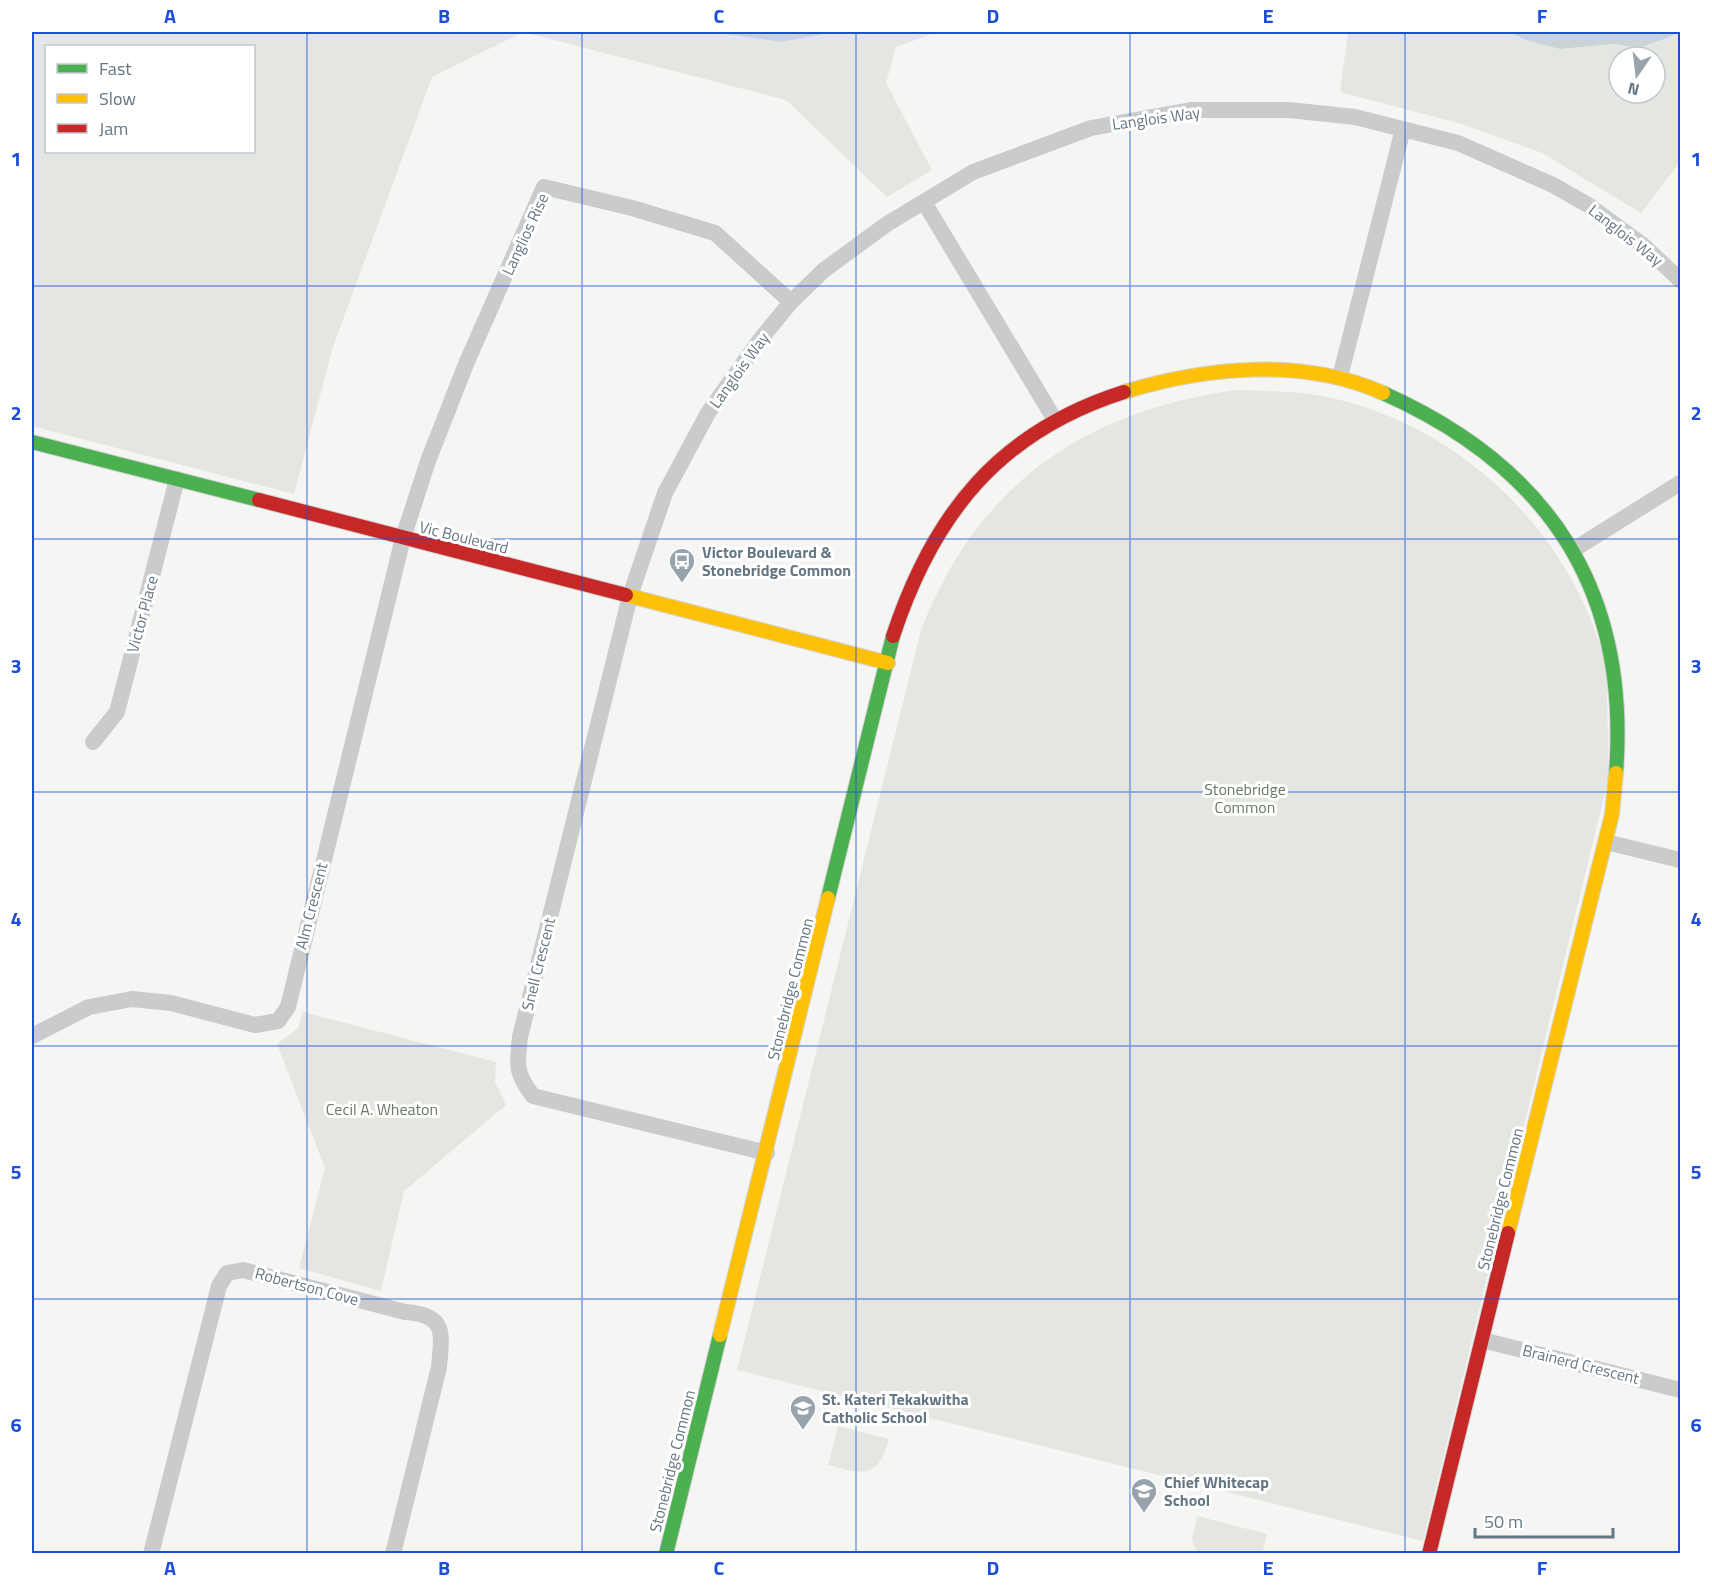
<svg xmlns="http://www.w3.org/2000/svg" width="1712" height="1585" font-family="'Titillium Web',sans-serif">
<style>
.green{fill:#e4e7e1;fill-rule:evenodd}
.water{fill:#cad3d5}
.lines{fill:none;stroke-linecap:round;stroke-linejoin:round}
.fast-casing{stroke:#d2d3d4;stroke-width:16}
.slow-casing{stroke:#d2d3d4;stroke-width:16}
.jam-casing{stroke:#d2d3d4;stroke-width:16}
.street{stroke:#cacbcc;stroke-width:16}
.fast{stroke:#4caf50;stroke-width:14}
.slow{stroke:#ffc107;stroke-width:14}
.jam{stroke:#c62828;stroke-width:14}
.grid{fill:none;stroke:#1d4ed8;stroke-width:1.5;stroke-opacity:0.55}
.labels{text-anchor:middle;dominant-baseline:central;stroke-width:6;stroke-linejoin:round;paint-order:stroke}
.street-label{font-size:16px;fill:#667784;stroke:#fff}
.poi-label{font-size:16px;font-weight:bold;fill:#667784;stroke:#fff;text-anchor:start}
.park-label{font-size:16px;fill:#6a7b65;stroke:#fff}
.neatline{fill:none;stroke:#1d4ed8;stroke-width:2}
.grid-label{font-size:20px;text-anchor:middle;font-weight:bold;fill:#1d4ed8}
</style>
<rect width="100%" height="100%" fill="#f5f5f4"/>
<!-- green -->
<g class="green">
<path d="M32,32H711L781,42L835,32H937L896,47L886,83L932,170L887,197L786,100L523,32L432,77L333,347L294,494L32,426ZM46,46H254V152H46Z"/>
<path d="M1348,32H1508L1529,41L1561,49L1614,44L1639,48L1674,32H1680V162L1641,213L1542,153L1462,124L1340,92ZM1619,57H1655V93H1619Z"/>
<path d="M1236,390C1265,391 1294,391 1322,396C1458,422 1573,532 1606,667C1608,677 1607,689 1607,699C1608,724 1608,750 1609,776L1423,1541L737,1370L921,630C977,485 1084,411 1236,390Z"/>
<path d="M303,1012L496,1062L495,1082L506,1105L404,1191L381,1291L299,1268L325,1168L277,1044L298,1028Z"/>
<path d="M838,1426L889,1439C878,1480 863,1474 828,1465Z"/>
<path d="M1197,1516L1267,1534L1262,1553H1197L1192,1539Z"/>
</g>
<!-- water -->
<g class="water">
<path d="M711,32H835L781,42Z"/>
<path d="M1508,32H1676L1672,36L1639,48L1614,44L1560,49L1529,41Z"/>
</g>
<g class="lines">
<!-- fast casing -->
<g class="fast-casing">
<g id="fast">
<path d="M1383,393C1549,467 1630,590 1616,773"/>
<path d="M32,442L259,500"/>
<path d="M828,898L893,636"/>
<path d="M666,1554L720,1335"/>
</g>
</g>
<!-- slow casing -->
<g class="slow-casing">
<g id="slow">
<path d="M1124,392C1206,367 1302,357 1383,393"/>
<path d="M626,595L888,663"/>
<path d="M1508,1233L1612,814L1616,773"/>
<path d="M720,1335L828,898"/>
</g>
</g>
<!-- jam casing -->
<g class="jam-casing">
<g id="jam">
<path d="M259,500L626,595"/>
<path d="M893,636C933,515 998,432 1124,392"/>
<path d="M1429,1554L1508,1233"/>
</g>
</g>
<!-- street -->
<g class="street">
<path d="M924,202L1055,420"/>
<path d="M1340,377L1403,129"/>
<path d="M1573,550L1680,483"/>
<path d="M93,742L117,712L177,479"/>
<path d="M1606,842L1680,860"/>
<path d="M32,1036L89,1007L132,999L171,1003L255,1025L278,1021L288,1007L403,538L428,461L466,364L544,187L632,208L715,233L791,302"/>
<path d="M767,1153L533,1096C515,1073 517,1065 520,1037L630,596L665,493L708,413L759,341L791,302L824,270L887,224L973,172L1091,128L1191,110H1289L1355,117L1458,143L1553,185L1588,205L1644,246L1680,280"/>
<path d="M1482,1340L1680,1390"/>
<path d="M151,1554L219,1286L227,1273L243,1270L405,1312C447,1315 442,1333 439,1367L393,1554"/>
</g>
<!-- fast -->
<use href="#fast" class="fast"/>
<!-- slow -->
<use href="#slow" class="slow"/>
<!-- jam -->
<use href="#jam" class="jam"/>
</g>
<!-- grid -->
<path class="grid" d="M307,32V1554M582,32V1554M856,32V1554M1130,32V1554M1405,32V1554M32,286H1680M32,539H1680M32,792H1680M32,1046H1680M32,1299H1680"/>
<!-- icons -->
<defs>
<g id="bus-pin" transform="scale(1.35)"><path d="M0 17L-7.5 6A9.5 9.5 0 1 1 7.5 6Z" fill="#98a3ab" stroke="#fff"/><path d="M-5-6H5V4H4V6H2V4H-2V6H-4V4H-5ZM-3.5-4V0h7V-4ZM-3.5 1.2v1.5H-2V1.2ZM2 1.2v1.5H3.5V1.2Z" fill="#fff"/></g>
<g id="school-pin" transform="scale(1.35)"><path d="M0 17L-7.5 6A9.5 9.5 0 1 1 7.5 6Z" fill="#98a3ab" stroke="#fff"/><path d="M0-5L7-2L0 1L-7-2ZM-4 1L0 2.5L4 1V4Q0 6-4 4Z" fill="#fff"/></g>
</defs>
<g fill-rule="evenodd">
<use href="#bus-pin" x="682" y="561"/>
<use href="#school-pin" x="803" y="1408"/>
<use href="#school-pin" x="1144" y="1491"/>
</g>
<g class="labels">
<!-- street labels -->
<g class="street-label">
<text transform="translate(1156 118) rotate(-8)">Langlois Way</text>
<text transform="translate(525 234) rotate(-65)">Langlios Rise</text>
<text transform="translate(1626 235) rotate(38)">Langlois Way</text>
<text transform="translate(739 370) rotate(-54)">Langlois Way</text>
<text transform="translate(464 537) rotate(14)">Vic Boulevard</text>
<text transform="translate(142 614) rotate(-75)">Victor Place</text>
<text transform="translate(311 906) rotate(-76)">Alm Crescent</text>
<text transform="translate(538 964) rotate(-76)">Snell Crescent</text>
<text transform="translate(790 989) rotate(-76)">Stonebridge Common</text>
<text transform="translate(1500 1199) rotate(-76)">Stonebridge Common</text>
<text transform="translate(307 1286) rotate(15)">Robertson Cove</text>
<text transform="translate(1581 1364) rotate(14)">Brainerd Crescent</text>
<text transform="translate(672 1461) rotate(-76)">Stonebridge Common</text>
</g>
<!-- poi labels -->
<g class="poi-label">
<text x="702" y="552">Victor Boulevard &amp;<tspan x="702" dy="18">Stonebridge Common</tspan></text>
<text x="822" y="1399">St. Kateri Tekakwitha<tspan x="822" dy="18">Catholic School</tspan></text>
<text x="1164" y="1482">Chief Whitecap<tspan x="1164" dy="18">School</tspan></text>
</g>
<!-- park labels -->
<g class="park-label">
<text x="1245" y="789">Stonebridge<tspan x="1245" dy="18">Common</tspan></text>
<text x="382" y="1109">Cecil A. Wheaton</text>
</g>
</g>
<!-- border -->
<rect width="1712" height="1585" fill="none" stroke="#ffffff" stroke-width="66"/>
<!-- legend -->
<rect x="45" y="45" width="210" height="108" fill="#ffffff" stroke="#c2c9ce" stroke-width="1.5"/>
<rect x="57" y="64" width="30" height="9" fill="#4caf50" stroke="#c2c9ce" stroke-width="1.5"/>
<text x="99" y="75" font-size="18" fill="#667784">Fast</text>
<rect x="57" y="94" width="30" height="9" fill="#ffc107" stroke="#c2c9ce" stroke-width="1.5"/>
<text x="99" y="105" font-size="18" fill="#667784">Slow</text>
<rect x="57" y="124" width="30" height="9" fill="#c62828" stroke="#c2c9ce" stroke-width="1.5"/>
<text x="99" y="135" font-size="18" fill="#667784">Jam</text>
<!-- north arrow -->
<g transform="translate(1637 75) rotate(194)"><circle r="28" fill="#ffffff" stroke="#c2c9ce" stroke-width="1.5"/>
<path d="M0-4.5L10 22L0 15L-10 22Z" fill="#98a3ab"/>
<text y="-9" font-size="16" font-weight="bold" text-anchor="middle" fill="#667784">N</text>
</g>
<!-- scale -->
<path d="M1475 1528v9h138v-9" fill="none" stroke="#667784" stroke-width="3"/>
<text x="1484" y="1528" font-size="18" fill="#667784" stroke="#ffffff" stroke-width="4.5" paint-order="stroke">50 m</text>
<rect x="33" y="33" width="1646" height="1519" class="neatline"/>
<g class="grid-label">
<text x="170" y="23">A</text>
<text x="444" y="23">B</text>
<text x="719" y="23">C</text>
<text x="993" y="23">D</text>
<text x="1268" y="23">E</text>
<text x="1542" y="23">F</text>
<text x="16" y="166">1</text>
<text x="1696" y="166">1</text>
<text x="16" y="420">2</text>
<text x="1696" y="420">2</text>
<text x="16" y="673">3</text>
<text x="1696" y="673">3</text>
<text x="16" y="926">4</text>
<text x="1696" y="926">4</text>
<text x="16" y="1179">5</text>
<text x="1696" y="1179">5</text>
<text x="16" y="1432">6</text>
<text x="1696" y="1432">6</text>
<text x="170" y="1575">A</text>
<text x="444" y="1575">B</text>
<text x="719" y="1575">C</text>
<text x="993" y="1575">D</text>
<text x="1268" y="1575">E</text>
<text x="1542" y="1575">F</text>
</g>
</svg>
